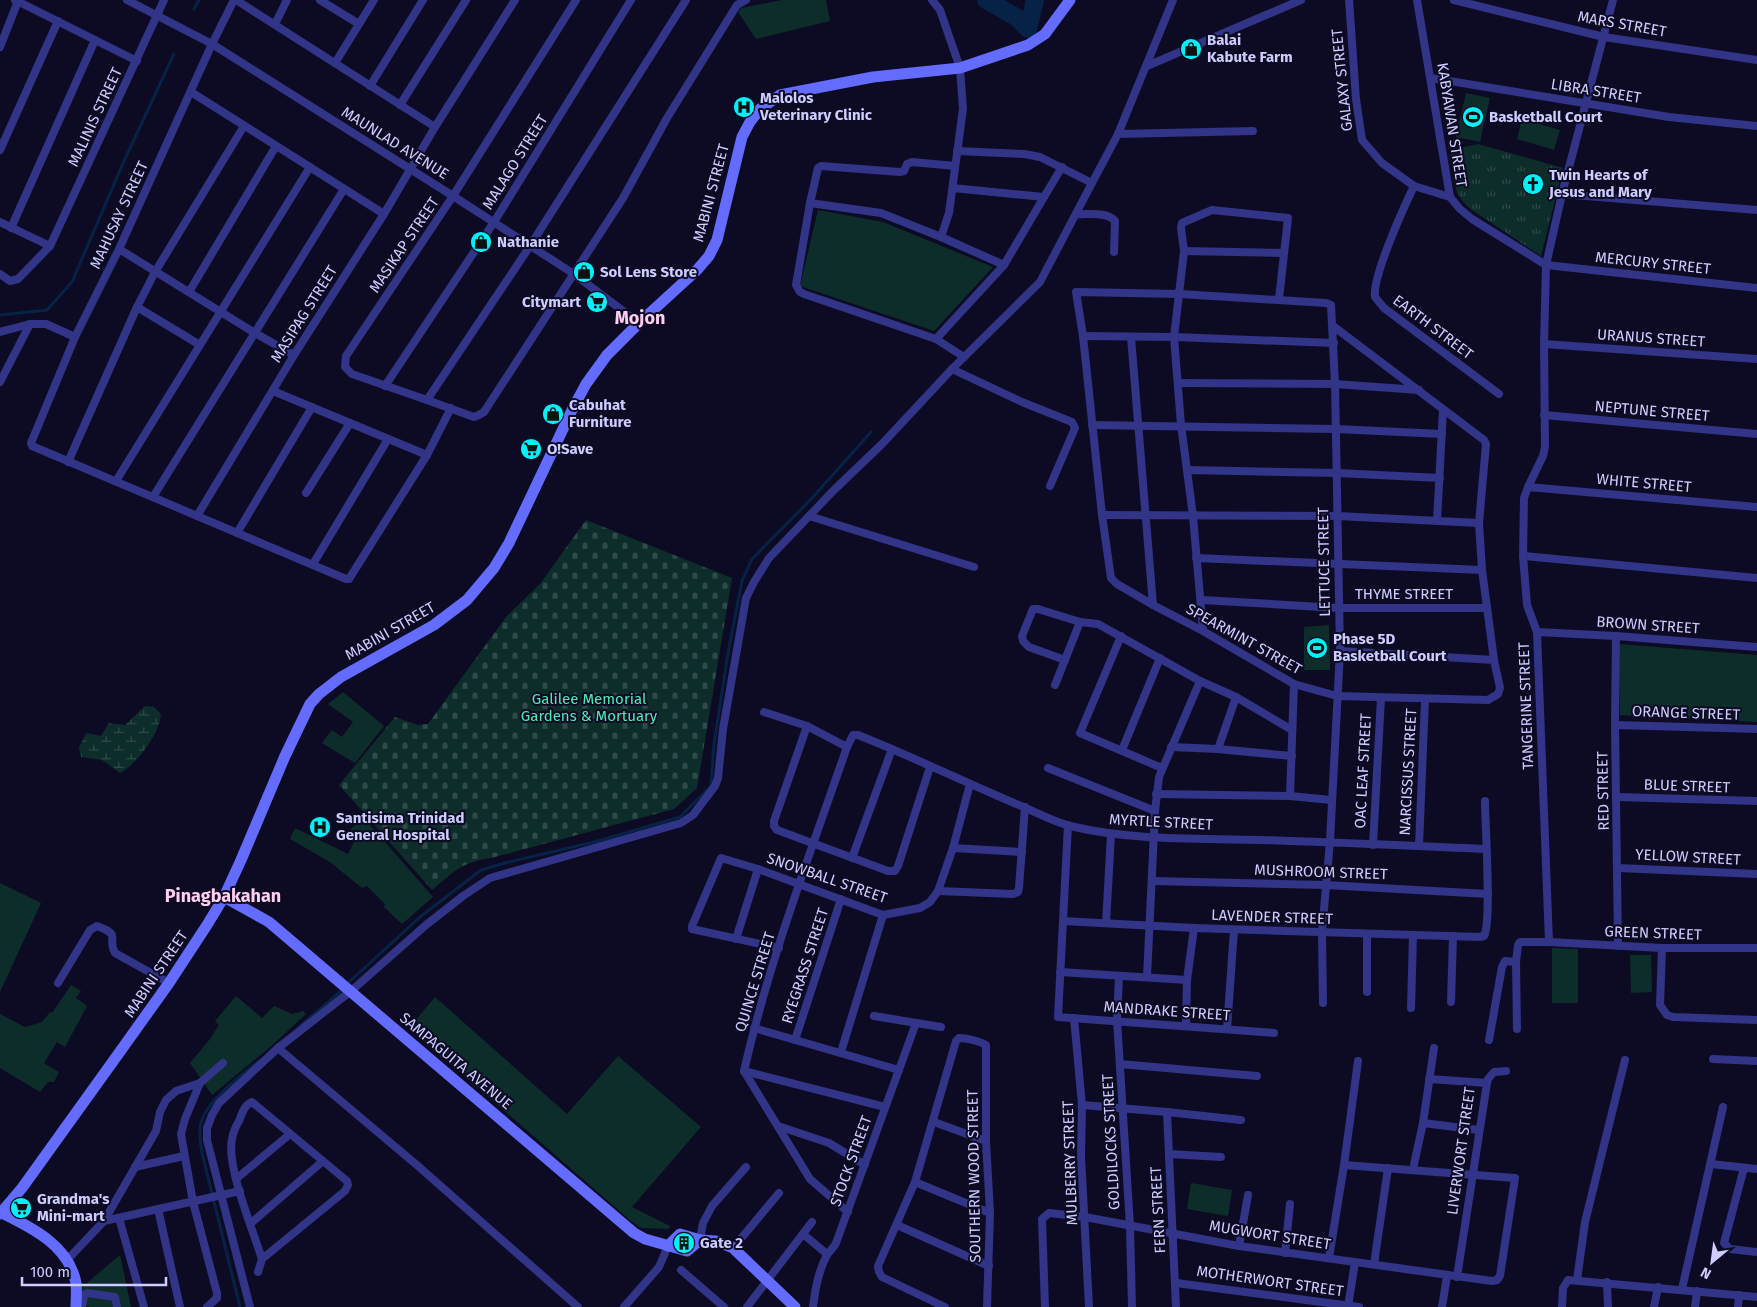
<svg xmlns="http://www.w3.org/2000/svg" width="1757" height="1307" font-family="'Fira Sans',sans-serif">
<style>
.green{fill:#0d2d2a}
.wetland{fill:url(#wetland-marsh)}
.cemetery{fill:url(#cemetery-stones)}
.park{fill:url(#park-tufts)}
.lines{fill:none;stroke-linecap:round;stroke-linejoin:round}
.stream{stroke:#062347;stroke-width:3}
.river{stroke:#062347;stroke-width:18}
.street{stroke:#313487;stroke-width:8}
.secondary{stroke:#646cff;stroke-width:11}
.labels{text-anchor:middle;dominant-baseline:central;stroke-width:4;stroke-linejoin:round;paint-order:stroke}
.street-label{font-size:15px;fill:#cecdff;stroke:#0d0b23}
.poi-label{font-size:15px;font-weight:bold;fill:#cecdff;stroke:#0d0b23;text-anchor:start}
.park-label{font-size:15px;fill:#4cecb7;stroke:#0d0b23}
.quarter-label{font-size:18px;font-weight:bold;fill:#ffcff1;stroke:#0d0b23}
</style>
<defs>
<pattern id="wetland-marsh" width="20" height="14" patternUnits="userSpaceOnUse" patternTransform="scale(1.25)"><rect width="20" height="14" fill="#0d2d2a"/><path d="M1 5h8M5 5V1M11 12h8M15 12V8" fill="none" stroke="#2f4a4a"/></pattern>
<pattern id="cemetery-stones" width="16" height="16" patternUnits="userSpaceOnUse" patternTransform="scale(1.25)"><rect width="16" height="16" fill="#0d2d2a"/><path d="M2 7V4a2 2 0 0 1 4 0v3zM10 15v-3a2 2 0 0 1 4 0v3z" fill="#2f4a4a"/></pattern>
<pattern id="park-tufts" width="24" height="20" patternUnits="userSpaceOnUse" patternTransform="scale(1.25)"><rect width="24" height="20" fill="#0d2d2a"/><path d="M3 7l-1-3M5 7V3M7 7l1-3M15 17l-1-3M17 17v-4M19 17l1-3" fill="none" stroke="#2f4a4a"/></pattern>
</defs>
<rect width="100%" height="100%" fill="#0d0b23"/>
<!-- green -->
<g class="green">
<path d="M782,0H826L830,21L756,39L738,12L741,8Z"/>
<path d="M1466,93L1490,98L1480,142L1456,137Z"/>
<path d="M1522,119L1560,130L1554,150L1517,139Z"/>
<path d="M818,210L883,222L993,267L934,331L800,286Z"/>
<path d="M1329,625L1330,670H1304V627Z"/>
<path d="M1619,644L1757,655V722L1620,715Z"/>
<path d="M343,692L384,726L355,763L322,743L332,730L342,737L353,722L328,704Z"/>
<path d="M363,817L433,897L402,924L384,907L385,904L367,886L362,888L330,862L290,839L295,828L348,854L358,834L350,830Z"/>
<path d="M0,883L41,903L0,992Z"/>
<path d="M1552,948L1578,949V1003H1552Z"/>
<path d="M1630,955H1651L1652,992L1631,993Z"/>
<path d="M71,985L81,991L76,998L87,1006L65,1047L57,1042L44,1063L59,1072L54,1082H48L40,1092L0,1068V1014L25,1027L42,1022L50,1012L52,1013Z"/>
<path d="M236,996L262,1018L274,1006L292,1014L303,1011L306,1014L269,1048L212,1095L190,1063L210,1039L219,1025L215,1021Z"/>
<path d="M435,997L567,1114L618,1056L701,1127L632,1207L670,1226L669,1229L641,1228L631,1221L409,1028Z"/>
<path d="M1191,1183L1232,1190L1228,1216L1187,1209Z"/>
<path d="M120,1255L131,1307H90L82,1304L81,1288Z"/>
</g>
<!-- wetland -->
<path class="wetland" d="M145,706L154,707L161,714C160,718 160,722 158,726C154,740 133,767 120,773L102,760L81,757L79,748L86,733L101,736L109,723L125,725Z"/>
<!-- cemetery -->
<path class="cemetery" d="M586,520L732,578L697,788L674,809L491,858C461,862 454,872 432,890L339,785L395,717L418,725L428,724L506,617L540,584Z"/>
<!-- park -->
<path class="park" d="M1478,144L1563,168L1541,256L1472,210C1450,193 1454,175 1450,150Z"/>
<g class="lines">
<!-- stream -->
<g class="stream">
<path d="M194,9L199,0"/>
<path d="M0,315L47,310L72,282L124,161L174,54"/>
<path d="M348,983L420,917L481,870L505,863L598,841L680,817L711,786L714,744L728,653L742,581L752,559L813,497L871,432"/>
<path d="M298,1028L341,991"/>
<path d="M240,1307L202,1153C201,1145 199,1137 200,1129C201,1104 241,1076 259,1061"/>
</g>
<!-- river -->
<path class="river" d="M986,0L1016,17L1028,29L1035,0"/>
<!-- street -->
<g class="street">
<path d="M15,0L137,61"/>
<path d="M127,0L212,44L453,196L574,274L639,323"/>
<path d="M234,0L212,44L119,249L75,337L31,443L32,446L346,579H349L427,455L451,408"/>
<path d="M236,0L435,127"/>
<path d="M320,0L359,24"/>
<path d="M576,0L453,196L346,356L345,367L352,374L427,400L530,246L686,0"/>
<path d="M932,0L940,10L960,68L963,109L949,213L941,237"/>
<path d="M1349,0L1356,99L1362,140L1382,163L1414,186L1450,197"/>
<path d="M1417,0L1450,197L1460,209L1472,219L1546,265L1757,288"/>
<path d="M1454,0L1604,37L1757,60"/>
<path d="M275,24L287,0"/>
<path d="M0,47L18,1"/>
<path d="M335,63L374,0"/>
<path d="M1147,66L1301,0"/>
<path d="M1431,78L1669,117L1757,126"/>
<path d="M370,86L423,0"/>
<path d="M191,92L384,214"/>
<path d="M400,105L466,0"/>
<path d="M1118,134L1173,0"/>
<path d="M0,150L58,21"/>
<path d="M957,151L1024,154L1040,157L1092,183L1118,134L1253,131"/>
<path d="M1414,186C1404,207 1372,277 1375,297L1384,308L1499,394"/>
<path d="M953,188L1044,197L1004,265L936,339L804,294L800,292L796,285L810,203L818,168L821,166L900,172L904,171L907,164L912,162L955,166"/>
<path d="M1562,194L1757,210"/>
<path d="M1044,197L1062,167"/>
<path d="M810,203L881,213L941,237L1004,265"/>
<path d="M1076,214C1087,215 1107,211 1115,221L1114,252"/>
<path d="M0,222L50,246"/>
<path d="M11,228L95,40"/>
<path d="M119,249L255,333L294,355"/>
<path d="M1184,251L1283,253"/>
<path d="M0,274L10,281L18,279L50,246L164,0"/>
<path d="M189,292L276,146"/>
<path d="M137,307L200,345"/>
<path d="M0,332L30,324H46L75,337"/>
<path d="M1083,336L1174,337L1334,343"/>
<path d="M1131,337L1153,605"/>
<path d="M936,339L964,357"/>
<path d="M1544,344L1757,359"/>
<path d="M952,369L1022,402L1072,422L1075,428L1050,486"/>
<path d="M0,382L30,324"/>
<path d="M1178,383L1335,384L1419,390"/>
<path d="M385,386L494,222L631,0"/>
<path d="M273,391L427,455"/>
<path d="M427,400L474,417L479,415L484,412L623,198L667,118L737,5L746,0"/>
<path d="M1544,415L1757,434"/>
<path d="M1092,425L1336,429L1442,434"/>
<path d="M68,462L137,307L155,272L244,126"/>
<path d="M1187,470L1337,473L1440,478"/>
<path d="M116,481L310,167"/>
<path d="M1528,487L1757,507"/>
<path d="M306,493L350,423"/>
<path d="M153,497L344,189"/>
<path d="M1102,515L1337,516L1479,523"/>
<path d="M197,516L294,355L384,214L435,127L515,0"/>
<path d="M809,516L974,567"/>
<path d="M1437,521L1443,410"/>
<path d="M237,533L312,407"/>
<path d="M1523,556L1757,578"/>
<path d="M1196,558L1482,570"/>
<path d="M313,564L388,439"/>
<path d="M1202,600L1338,608H1487"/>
<path d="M1203,631L1193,516L1181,425L1174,337L1184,251L1181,228L1182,223L1212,210L1288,218L1279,299"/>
<path d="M1537,632L1616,636L1757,647"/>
<path d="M1121,636L1080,733L1162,768"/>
<path d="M1616,636L1615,725L1618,946"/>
<path d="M1340,651L1494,660"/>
<path d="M1065,660L1029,647L1023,641L1022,636L1033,609H1038L1080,622L1098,624L1200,681L1236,697L1292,730"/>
<path d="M1055,685L1080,622"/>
<path d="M764,712L807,726L847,747"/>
<path d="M1615,725L1757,729"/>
<path d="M807,726L774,821V826L777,830L888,871H895L898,866L930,767"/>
<path d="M1171,747L1218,749L1292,756"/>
<path d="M1218,749L1236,697"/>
<path d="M1122,750L1160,658"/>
<path d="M1048,768L1155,811"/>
<path d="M1156,794L1290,796L1331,800"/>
<path d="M1290,796L1294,684"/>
<path d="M1617,797L1757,801"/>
<path d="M1068,825L1058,1017L1274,1033"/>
<path d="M1373,845L1381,698"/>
<path d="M1419,846L1425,699"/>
<path d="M953,848L1022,852"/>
<path d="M852,858L892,749"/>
<path d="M1618,868L1757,874"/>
<path d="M1153,881L1326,885L1488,894"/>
<path d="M938,891L1013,894L1018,892L1019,888L1025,807"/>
<path d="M1063,921L1194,928L1480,937L1484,936C1492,922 1485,824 1485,801"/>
<path d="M1106,923L1111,834"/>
<path d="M1367,934V992"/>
<path d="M736,939L758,869"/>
<path d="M1549,942L1537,632L1527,605L1523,556L1524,498L1528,487L1543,456L1545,447L1544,344L1546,265L1562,194L1613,0"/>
<path d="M779,948L692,929V926L721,858L758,869L883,915L920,908L930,902L938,891L953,848L970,784"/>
<path d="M1662,948L1660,1005L1667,1015L1673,1017L1757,1020"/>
<path d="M1060,972L1187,980"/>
<path d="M1119,976L1117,1020L1130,1226L1132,1307"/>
<path d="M1147,977L1155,811L1159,777L1200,681"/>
<path d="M58,983L90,930L97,926C123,936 106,936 115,953L169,983"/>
<path d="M1451,1002L1453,936"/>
<path d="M1323,1003L1322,932L1330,841L1340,651L1335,384L1331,305L1326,303L1180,294L1076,292L1083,336L1102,515L1111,578L1117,584L1153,605L1203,631L1294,684L1337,696L1488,700L1498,694L1500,688L1494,660L1482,570L1479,523L1486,444L1484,440L1333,326"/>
<path d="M1411,1008L1413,935"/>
<path d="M874,1016L941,1027"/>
<path d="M1074,1018L1082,1105L1081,1156L1089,1307"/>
<path d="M1186,1026L1187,980L1194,928"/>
<path d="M754,1028L899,1070"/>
<path d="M1227,1029L1234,930"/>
<path d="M1517,1029L1516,962L1518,945L1520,942H1549L1662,948H1757"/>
<path d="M795,1040L841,899"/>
<path d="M1489,1040L1502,967L1505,961L1516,962"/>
<path d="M278,1048L418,1166L578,1307"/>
<path d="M841,1052L883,915"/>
<path d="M1713,1059L1757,1061"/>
<path d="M1120,1064L1257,1076"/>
<path d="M744,1071L885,1107"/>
<path d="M1429,1079L1487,1083L1457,1277"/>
<path d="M200,1083L185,1119L181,1134L193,1202L217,1293V1298L207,1307"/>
<path d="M1487,1083L1488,1079L1494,1072L1506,1071"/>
<path d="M1082,1105L1167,1112L1241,1120"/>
<path d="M1167,1112L1176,1307"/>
<path d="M934,1122L986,1141"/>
<path d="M1423,1123L1479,1130"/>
<path d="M778,1126L829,1143L865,1165"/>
<path d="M1169,1154L1221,1157"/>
<path d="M1711,1164L1757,1169"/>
<path d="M135,1167L184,1156"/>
<path d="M1744,1168L1724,1243L1730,1249L1757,1252"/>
<path d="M1413,1169L1423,1123L1434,1048"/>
<path d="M236,1179L290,1134"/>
<path d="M915,1182L990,1213"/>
<path d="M158,1209L180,1307"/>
<path d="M848,1212L810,1179L744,1071C769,961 810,854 847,747L853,735H858C911,756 962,781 1014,803C1032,810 1051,821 1070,826C1133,841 1198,838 1262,840C1337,842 1411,846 1485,849"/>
<path d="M119,1218L144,1307"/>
<path d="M104,1221L156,1131L160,1112L166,1100L176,1091L200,1083L223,1063"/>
<path d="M251,1223L323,1161"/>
<path d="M897,1225L989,1266"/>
<path d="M803,1234L827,1254"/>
<path d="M700,1240L703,1223L712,1206L746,1167"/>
<path d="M1239,1246L1248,1195"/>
<path d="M733,1248L779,1193"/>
<path d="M1285,1253L1290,1204"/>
<path d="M1329,1258L1344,1165L1358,1061"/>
<path d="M68,1259L104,1221L240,1191"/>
<path d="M1374,1264L1388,1168"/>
<path d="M681,1270L724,1307"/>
<path d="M258,1272L262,1259L345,1191L348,1185L347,1181L252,1102C244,1105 242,1114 239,1121C236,1126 233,1133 232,1139C226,1166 253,1230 262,1259"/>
<path d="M1577,1280L1585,1222L1625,1060"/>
<path d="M1607,1282L1608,1307"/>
<path d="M1176,1283L1359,1307"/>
<path d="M1682,1289L1723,1107"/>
<path d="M82,1307L84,1295L87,1293L115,1297L117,1307"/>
<path d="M250,1307L207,1140V1128L212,1115L219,1103L278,1048L351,991L426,925L463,896L490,878L681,823L693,815L715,786L718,778L723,729L746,598L754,582L769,558L833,491L882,444L952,369L1040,282L1092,183"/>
<path d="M624,1307L659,1267L668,1246"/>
<path d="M747,1307L812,1222"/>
<path d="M813,1307C815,1290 818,1271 827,1255C829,1251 834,1248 836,1243L916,1023"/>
<path d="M945,1307L882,1277L879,1272L878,1266L915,1182L956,1041L959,1038C967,1038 979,1041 986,1045V1141L990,1213L987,1307"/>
<path d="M1045,1307L1042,1219L1049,1213L1085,1217L1239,1246L1492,1281L1497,1280L1500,1276L1515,1178L1344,1165"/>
<path d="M1348,1307L1355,1262"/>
<path d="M1442,1307L1447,1276"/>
<path d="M1562,1307L1563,1288L1568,1280L1757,1297"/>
<path d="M1654,1307L1658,1287"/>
<path d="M1695,1307L1697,1291"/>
<path d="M1738,1307L1739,1295"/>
</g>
<!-- secondary -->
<g class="secondary">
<path d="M224,897L269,922L634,1233L645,1239L687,1251L700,1240"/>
<path d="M2,1213C33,1228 69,1246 76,1283C77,1291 76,1299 76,1307"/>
<path d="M0,1214L22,1188L119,1053L169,983L207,925L224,897L241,860L285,756L310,704L319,694L341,677L434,625L467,600L494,568L509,543L572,410L586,384L607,355L639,323L697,270L709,256L717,240L742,137L750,122L760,109L780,95L873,77L960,68L1028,45L1045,34L1070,0"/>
<path d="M668,1246L680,1234L700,1240L716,1241L733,1248L795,1307"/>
</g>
</g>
<!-- icons -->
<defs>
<g id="shop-disc" transform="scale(1.125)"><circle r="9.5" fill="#00f2f8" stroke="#0d0b23"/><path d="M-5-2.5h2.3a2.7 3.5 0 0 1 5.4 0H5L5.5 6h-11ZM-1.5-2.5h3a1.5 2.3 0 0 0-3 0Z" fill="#111"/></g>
<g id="hospital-disc" transform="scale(1.125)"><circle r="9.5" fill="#00f2f8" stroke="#0d0b23"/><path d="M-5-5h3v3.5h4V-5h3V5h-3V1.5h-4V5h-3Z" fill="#111"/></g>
<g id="stadium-disc" transform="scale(1.125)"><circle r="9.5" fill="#00f2f8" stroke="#0d0b23"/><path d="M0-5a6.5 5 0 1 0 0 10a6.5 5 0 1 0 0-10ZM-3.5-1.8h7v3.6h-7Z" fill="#111"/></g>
<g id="church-disc" transform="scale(1.125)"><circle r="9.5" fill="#00f2f8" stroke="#0d0b23"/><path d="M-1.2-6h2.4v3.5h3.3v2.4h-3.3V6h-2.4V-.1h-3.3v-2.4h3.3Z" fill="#111"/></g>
<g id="supermarket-disc" transform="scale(1.125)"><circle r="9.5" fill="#00f2f8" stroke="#0d0b23"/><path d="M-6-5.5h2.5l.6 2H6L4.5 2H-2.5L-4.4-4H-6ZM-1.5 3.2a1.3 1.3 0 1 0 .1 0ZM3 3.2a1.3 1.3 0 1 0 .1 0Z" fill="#111"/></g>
<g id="building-disc" transform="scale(1.125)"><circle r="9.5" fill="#00f2f8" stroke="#0d0b23"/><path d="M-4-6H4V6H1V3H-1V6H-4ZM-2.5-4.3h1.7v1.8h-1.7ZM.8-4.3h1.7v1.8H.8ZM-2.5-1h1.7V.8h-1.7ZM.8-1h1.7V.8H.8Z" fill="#111"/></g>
</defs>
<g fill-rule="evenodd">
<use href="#shop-disc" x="1191" y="49"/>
<use href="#hospital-disc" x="744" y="107"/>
<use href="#stadium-disc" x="1473" y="117"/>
<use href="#church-disc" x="1533" y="184"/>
<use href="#shop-disc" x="481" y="242"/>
<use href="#shop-disc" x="584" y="272"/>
<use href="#supermarket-disc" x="597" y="302"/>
<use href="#shop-disc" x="553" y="414"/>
<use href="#supermarket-disc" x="531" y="449"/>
<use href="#stadium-disc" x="1317" y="648"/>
<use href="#hospital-disc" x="320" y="827"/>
<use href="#supermarket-disc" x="21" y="1208"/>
<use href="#building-disc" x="684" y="1243"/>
</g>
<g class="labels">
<!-- street labels -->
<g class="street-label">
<text transform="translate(1622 24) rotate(10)">MARS STREET</text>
<text transform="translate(1342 80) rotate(-96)">GALAXY STREET</text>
<text transform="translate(1596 91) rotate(9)">LIBRA STREET</text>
<text transform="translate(95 117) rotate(-65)">MALINIS STREET</text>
<text transform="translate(1452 125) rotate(81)">KABYAWAN STREET</text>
<text transform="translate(395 143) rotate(32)">MAUNLAD AVENUE</text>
<text transform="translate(515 162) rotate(-58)">MALAGO STREET</text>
<text transform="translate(711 193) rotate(-75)">MABINI STREET</text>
<text transform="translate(119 215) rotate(-65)">MAHUSAY STREET</text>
<text transform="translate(404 245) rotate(-56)">MASIKAP STREET</text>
<text transform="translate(1653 263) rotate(6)">MERCURY STREET</text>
<text transform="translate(304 314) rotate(-58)">MASIPAG STREET</text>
<text transform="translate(1433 327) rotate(37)">EARTH STREET</text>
<text transform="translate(1651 338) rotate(4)">URANUS STREET</text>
<text transform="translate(1652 411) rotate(5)">NEPTUNE STREET</text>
<text transform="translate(1644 483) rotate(5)">WHITE STREET</text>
<text transform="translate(1324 562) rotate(-91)">LETTUCE STREET</text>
<text x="1404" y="594">THYME STREET</text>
<text transform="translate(1648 625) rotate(4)">BROWN STREET</text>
<text transform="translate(390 631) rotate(-30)">MABINI STREET</text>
<text transform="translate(1244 639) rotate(29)">SPEARMINT STREET</text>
<text transform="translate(1526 706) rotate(-92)">TANGERINE STREET</text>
<text transform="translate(1686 713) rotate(2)">ORANGE STREET</text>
<text transform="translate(1363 771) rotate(-87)">OAC LEAF STREET</text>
<text transform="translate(1408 772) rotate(-87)">NARCISSUS STREET</text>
<text transform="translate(1687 786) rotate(2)">BLUE STREET</text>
<text transform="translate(1603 791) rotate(-91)">RED STREET</text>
<text transform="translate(1161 822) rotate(3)">MYRTLE STREET</text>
<text transform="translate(1688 857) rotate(3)">YELLOW STREET</text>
<text transform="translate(1321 872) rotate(2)">MUSHROOM STREET</text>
<text transform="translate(827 878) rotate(19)">SNOWBALL STREET</text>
<text transform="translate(1272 917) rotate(2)">LAVENDER STREET</text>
<text transform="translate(1653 933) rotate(2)">GREEN STREET</text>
<text transform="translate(805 966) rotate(-72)">RYEGRASS STREET</text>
<text transform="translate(156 974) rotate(-56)">MABINI STREET</text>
<text transform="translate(755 982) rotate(-73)">QUINCE STREET</text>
<text transform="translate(1167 1011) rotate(4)">MANDRAKE STREET</text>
<text transform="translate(456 1061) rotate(40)">SAMPAGUITA AVENUE</text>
<text transform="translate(1111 1142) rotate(-93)">GOLDILOCKS STREET</text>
<text transform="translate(1461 1151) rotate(-82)">LIVERWORT STREET</text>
<text transform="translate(851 1161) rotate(-70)">STOCK STREET</text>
<text transform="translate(1070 1163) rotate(-92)">MULBERRY STREET</text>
<text transform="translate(974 1176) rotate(-91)">SOUTHERN WOOD STREET</text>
<text transform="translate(1158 1210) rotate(-93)">FERN STREET</text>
<text transform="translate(1270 1235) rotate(9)">MUGWORT STREET</text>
<text transform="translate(1270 1281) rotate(8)">MOTHERWORT STREET</text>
</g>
<!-- poi labels -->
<g class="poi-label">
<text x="1207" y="40">Balai<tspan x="1207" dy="17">Kabute Farm</tspan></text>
<text x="760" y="98">Malolos<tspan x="760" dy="17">Veterinary Clinic</tspan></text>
<text x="1489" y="117">Basketball Court</text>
<text x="1549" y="175">Twin Hearts of<tspan x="1549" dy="17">Jesus and Mary</tspan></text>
<text x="497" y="242">Nathanie</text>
<text x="600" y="272">Sol Lens Store</text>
<text x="581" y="302" text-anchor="end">Citymart</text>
<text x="569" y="405">Cabuhat<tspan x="569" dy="17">Furniture</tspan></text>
<text x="547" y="449">O!Save</text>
<text x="1333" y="639">Phase 5D<tspan x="1333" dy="17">Basketball Court</tspan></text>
<text x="336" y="818">Santisima Trinidad<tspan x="336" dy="17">General Hospital</tspan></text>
<text x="37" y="1199">Grandma's<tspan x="37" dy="17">Mini-mart</tspan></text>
<text x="700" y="1243">Gate 2</text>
</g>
<!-- park labels -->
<g class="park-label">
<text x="589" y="699">Galilee Memorial<tspan x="589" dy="17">Gardens &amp; Mortuary</tspan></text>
</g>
<!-- quarter labels -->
<g class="quarter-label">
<text x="640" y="318">Mojon</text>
<text x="223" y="896">Pinagbakahan</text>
</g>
</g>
<!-- north arrow -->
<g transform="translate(1712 1262) rotate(209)" stroke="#0d0b23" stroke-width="4" paint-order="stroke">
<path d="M0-4L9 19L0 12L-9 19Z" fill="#cecdff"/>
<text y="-8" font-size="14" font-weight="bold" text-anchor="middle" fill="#cecdff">N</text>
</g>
<!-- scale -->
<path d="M22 1277v8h144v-8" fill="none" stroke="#cecdff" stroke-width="2.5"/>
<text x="30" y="1277" font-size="15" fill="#cecdff" stroke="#0d0b23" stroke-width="4" paint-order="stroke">100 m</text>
</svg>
